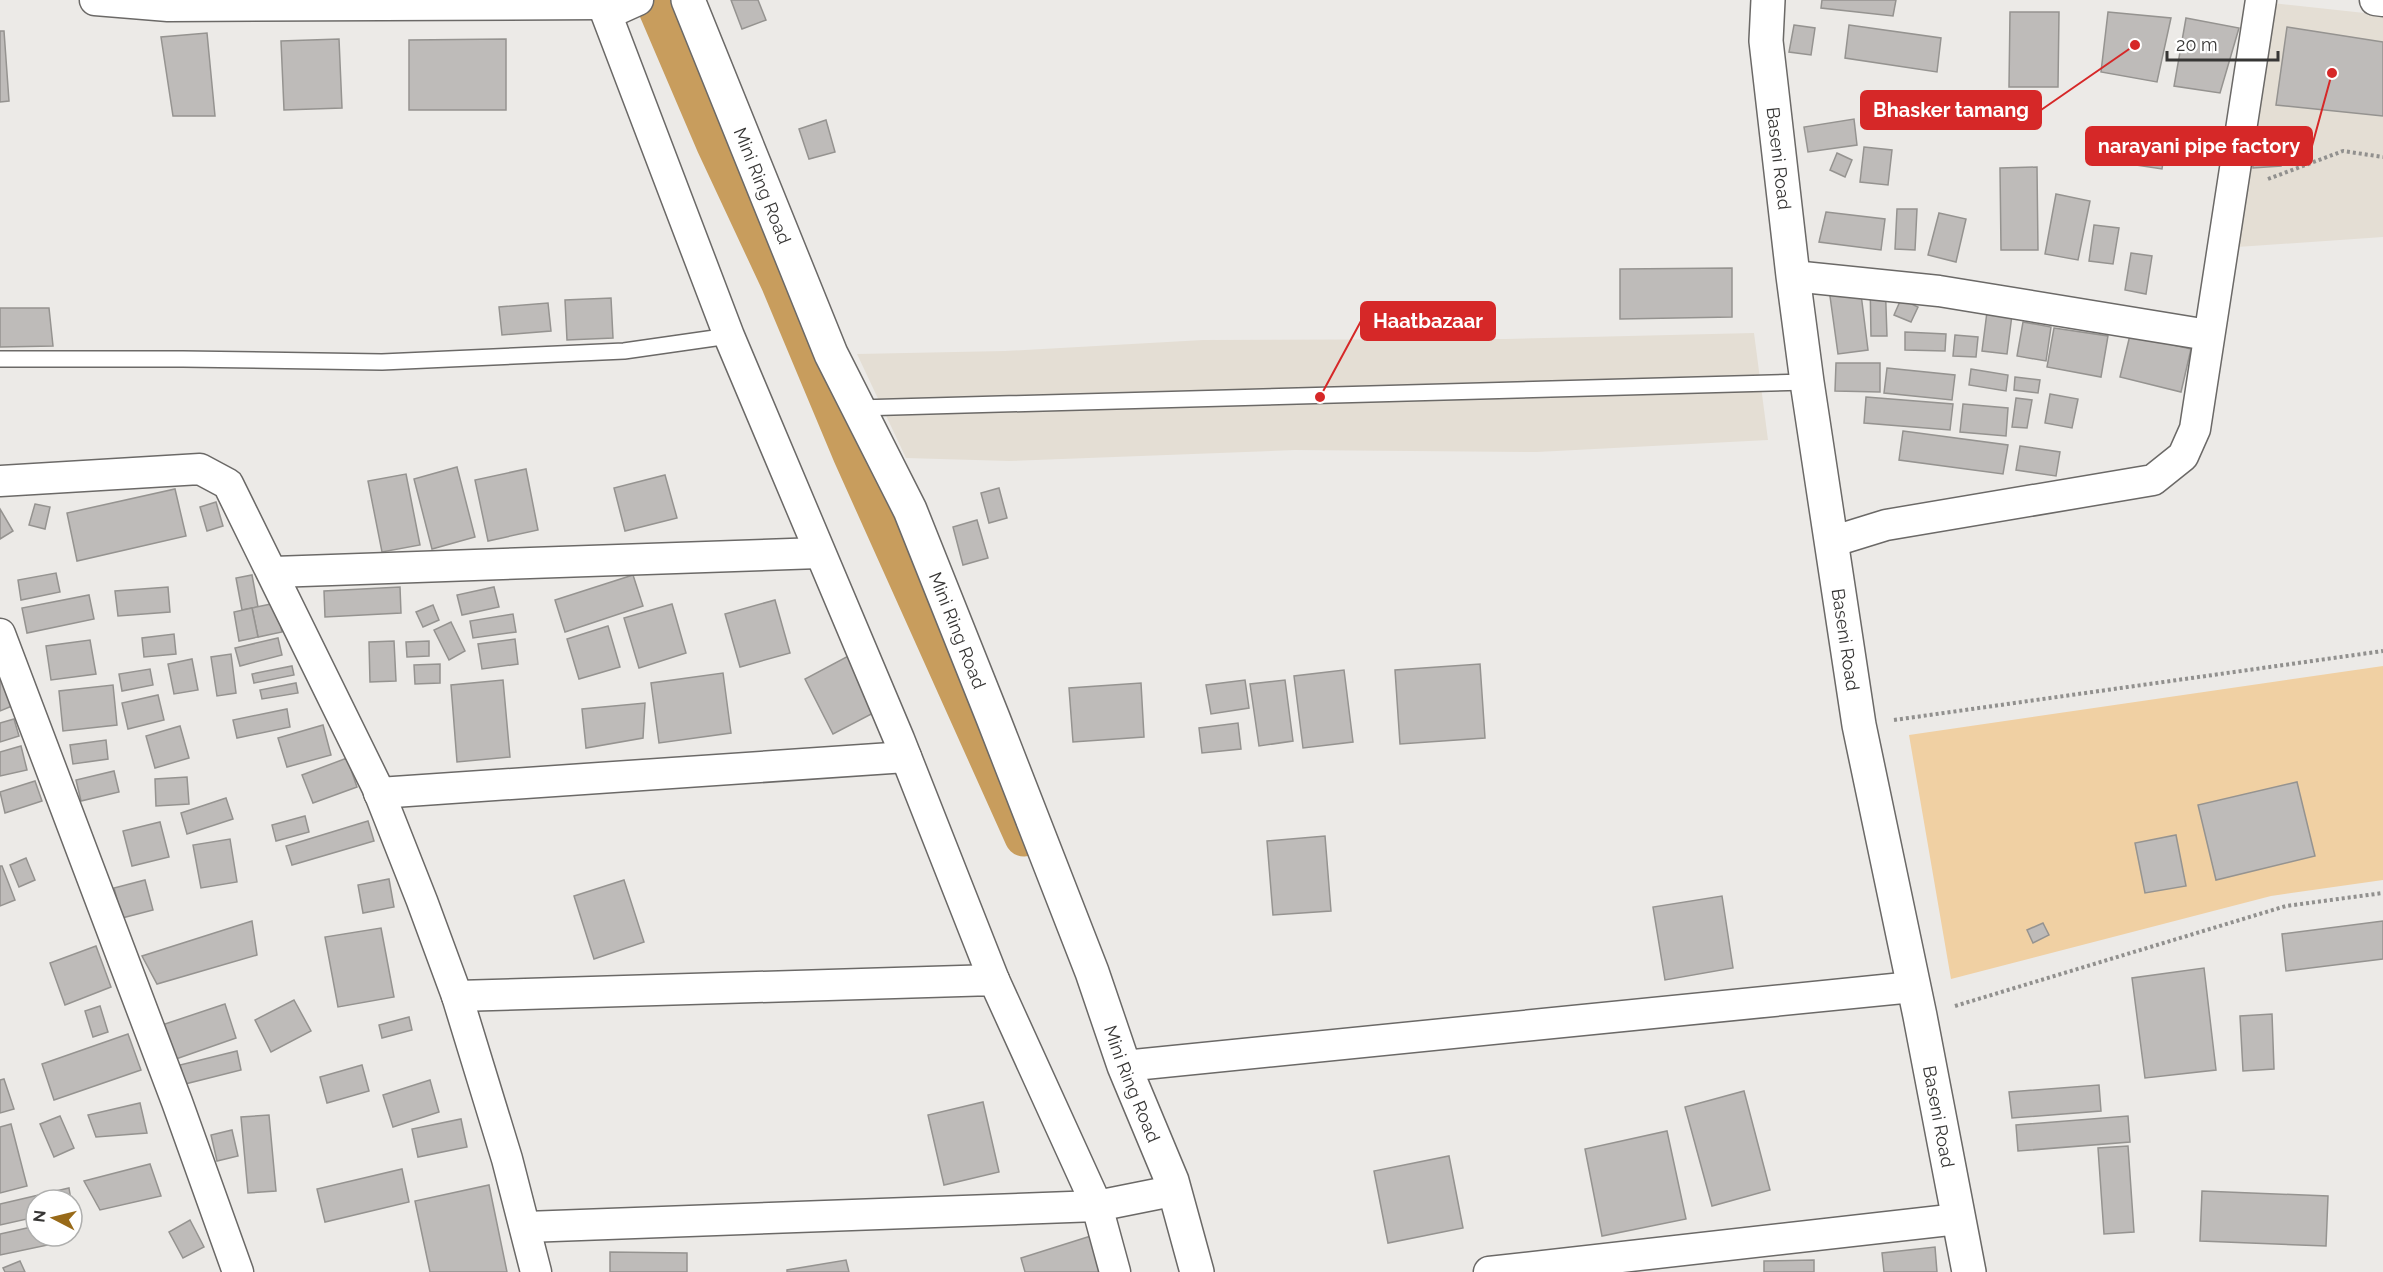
<svg xmlns="http://www.w3.org/2000/svg" width="2383" height="1272" font-family="Raleway,sans-serif">
<style>
.built{fill:#e4ded4}
.green{fill:#f0d0a3}
.lines{fill:none;stroke-linecap:round;stroke-linejoin:round}
.canal{stroke:#c89d5d;stroke-width:39}
.building{fill:#bebbb9;stroke:#959390;stroke-width:1.5}
.service-casing{stroke:#6b6967;stroke-width:18}
.minor-casing{stroke:#6b6967;stroke-width:33}
.tertiary-casing{stroke:#6b6967;stroke-width:36}
.secondary-casing{stroke:#6b6967;stroke-width:36}
.path{stroke:#91908e;stroke-width:4;stroke-dasharray:3 3;stroke-linecap:butt}
.service{stroke:#fff;stroke-width:15}
.minor{stroke:#fff;stroke-width:30}
.tertiary{stroke:#fff;stroke-width:33}
.secondary{stroke:#fff;stroke-width:33}
.labels{text-anchor:middle;dominant-baseline:central;stroke-width:6;stroke-linejoin:round;paint-order:stroke}
.street-label{font-size:18px;fill:#373635;stroke:#fff}
.leader{fill:none;stroke:#d62828;stroke-width:2}
.callout-dot{fill:#d62828;stroke:#fff;stroke-width:2}
.callout{fill:#d62828;stroke:#d62828;stroke-width:2}
.callout-label{font-size:20px;text-anchor:middle;font-weight:bold;fill:#fff}
</style>
<rect width="100%" height="100%" fill="#eceae7"/>
<!-- built -->
<g class="built">
<path d="M2262,2L2383,15V237L2237,247Z"/>
<path d="M1754,333L1768,440L1537,452L1295,450L1009,461L906,458L857,354L1005,351L1203,340L1506,339Z"/>
</g>
<!-- green -->
<path class="green" d="M2383,666V880L2271,896L1951,979L1909,735Z"/>
<g class="lines">
<!-- canal -->
<path class="canal" d="M654,0L716,145L780,282L852,454L1024,837"/>
</g>
<!-- building -->
<g class="building">
<path d="M731,0H758L766,20L742,29Z"/>
<path d="M1822,0H1896L1893,16L1821,8Z"/>
<path d="M2010,12H2059L2058,87H2009Z"/>
<path d="M2108,12L2171,18L2157,82L2101,72Z"/>
<path d="M2186,18L2239,28L2220,93L2174,86Z"/>
<path d="M1794,25L1815,28L1811,55L1789,52Z"/>
<path d="M1849,25L1941,38L1937,72L1845,58Z"/>
<path d="M2287,27L2383,42V116L2276,105Z"/>
<path d="M0,31H4L9,101L0,102Z"/>
<path d="M207,33L215,116H173L161,37Z"/>
<path d="M339,39L342,108L284,110L281,41Z"/>
<path d="M506,39V110H409V40Z"/>
<path d="M1854,119L1857,145L1808,152L1804,127Z"/>
<path d="M826,120L835,152L809,159L799,129Z"/>
<path d="M2114,136L2166,143L2162,169L2110,161Z"/>
<path d="M2279,141L2281,166L2253,168L2251,143Z"/>
<path d="M1864,147L1892,150L1888,185L1860,182Z"/>
<path d="M1837,153L1852,160L1845,177L1830,170Z"/>
<path d="M2037,167L2038,250H2001L2000,168Z"/>
<path d="M2056,194L2090,201L2078,260L2045,254Z"/>
<path d="M1897,209H1917L1915,250L1895,249Z"/>
<path d="M1826,212L1885,219L1881,250L1819,242Z"/>
<path d="M1939,213L1966,219L1956,262L1928,255Z"/>
<path d="M2094,225L2119,228L2113,264L2089,261Z"/>
<path d="M2131,253L2152,256L2146,294L2125,290Z"/>
<path d="M1732,268V317L1620,319V269Z"/>
<path d="M1859,278L1868,350L1838,354L1828,282Z"/>
<path d="M1885,278L1887,336H1871L1870,279Z"/>
<path d="M611,298L613,338L567,340L565,300Z"/>
<path d="M1901,299L1918,307L1911,322L1894,315Z"/>
<path d="M548,303L551,331L502,335L499,307Z"/>
<path d="M1988,304L2013,307L2007,354L1982,351Z"/>
<path d="M0,308H49L53,346L0,347Z"/>
<path d="M2023,322L2051,327L2046,361L2017,356Z"/>
<path d="M2054,328L2108,336L2101,377L2047,367Z"/>
<path d="M1905,332L1946,334L1945,351L1905,350Z"/>
<path d="M1955,335L1978,337L1976,357L1953,356Z"/>
<path d="M2130,335L2191,349L2181,392L2120,377Z"/>
<path d="M1836,363H1880V392L1835,391Z"/>
<path d="M1887,368L1955,375L1952,400L1884,393Z"/>
<path d="M1971,369L2008,375L2006,391L1969,385Z"/>
<path d="M2015,377L2040,380L2038,393L2014,390Z"/>
<path d="M2050,394L2078,399L2072,428L2045,423Z"/>
<path d="M1866,397L1953,404L1950,430L1864,423Z"/>
<path d="M2016,398L2032,400L2027,428L2012,427Z"/>
<path d="M1963,404L2008,408L2006,436L1960,432Z"/>
<path d="M1903,431L2008,445L2003,474L1899,460Z"/>
<path d="M2020,446L2060,452L2056,476L2016,470Z"/>
<path d="M457,467L475,537L432,549L414,479Z"/>
<path d="M526,469L538,530L488,541L475,480Z"/>
<path d="M406,474L420,545L382,552L368,481Z"/>
<path d="M665,475L677,518L625,531L614,488Z"/>
<path d="M999,488L1007,518L989,523L981,493Z"/>
<path d="M175,489L186,536L77,561L67,513Z"/>
<path d="M216,502L223,526L207,531L200,507Z"/>
<path d="M35,504L50,507L45,529L29,525Z"/>
<path d="M0,509L13,531L0,539Z"/>
<path d="M977,520L988,558L963,565L953,527Z"/>
<path d="M56,573L60,592L21,600L18,580Z"/>
<path d="M252,575L258,607L242,610L236,578Z"/>
<path d="M633,575L643,606L565,632L555,600Z"/>
<path d="M168,587L170,612L118,616L115,591Z"/>
<path d="M400,587L401,613L325,617L324,591Z"/>
<path d="M494,587L499,607L462,615L457,595Z"/>
<path d="M89,595L94,619L27,633L22,608Z"/>
<path d="M775,600L790,653L740,667L725,614Z"/>
<path d="M276,603L282,632L258,637L252,608Z"/>
<path d="M672,604L686,653L639,668L624,618Z"/>
<path d="M433,605L439,620L423,627L416,612Z"/>
<path d="M252,608L258,637L239,641L234,612Z"/>
<path d="M513,614L516,632L473,638L470,621Z"/>
<path d="M451,622L465,651L449,660L434,630Z"/>
<path d="M608,626L620,667L579,679L567,639Z"/>
<path d="M174,634L176,654L144,657L142,638Z"/>
<path d="M278,638L282,655L240,666L235,648Z"/>
<path d="M515,639L518,664L482,669L478,644Z"/>
<path d="M90,640L96,674L51,680L46,646Z"/>
<path d="M394,641L396,681L370,682L369,642Z"/>
<path d="M429,641V656L407,657L406,642Z"/>
<path d="M854,653L883,708L833,734L805,679Z"/>
<path d="M231,654L236,693L217,696L211,657Z"/>
<path d="M192,659L198,690L174,694L168,664Z"/>
<path d="M440,664V683L415,684L414,665Z"/>
<path d="M1480,664L1485,738L1400,744L1395,670Z"/>
<path d="M292,666L294,675L254,683L252,674Z"/>
<path d="M150,669L153,685L122,691L119,674Z"/>
<path d="M1344,670L1353,742L1303,748L1294,676Z"/>
<path d="M723,673L731,733L659,743L651,683Z"/>
<path d="M2,676L12,706L0,711V677Z"/>
<path d="M503,680L510,757L457,762L451,685Z"/>
<path d="M1245,680L1249,708L1211,714L1206,685Z"/>
<path d="M1285,680L1293,741L1259,746L1250,684Z"/>
<path d="M296,683L298,693L262,699L260,690Z"/>
<path d="M1141,683L1144,737L1073,742L1069,688Z"/>
<path d="M113,685L117,725L63,731L59,691Z"/>
<path d="M158,695L164,720L128,729L122,703Z"/>
<path d="M645,703L643,738L586,748L582,709Z"/>
<path d="M287,709L290,727L237,738L233,720Z"/>
<path d="M14,719L19,736L0,742V723Z"/>
<path d="M1238,723L1241,749L1202,753L1199,728Z"/>
<path d="M323,725L331,755L287,767L278,738Z"/>
<path d="M180,726L189,758L155,768L146,736Z"/>
<path d="M106,740L108,759L73,764L70,745Z"/>
<path d="M21,746L27,770L0,776V752Z"/>
<path d="M347,758L357,787L313,803L302,775Z"/>
<path d="M114,771L119,792L81,801L76,780Z"/>
<path d="M187,777L189,804L156,806L155,779Z"/>
<path d="M35,781L42,801L5,813L0,792Z"/>
<path d="M2297,782L2315,856L2216,880L2198,805Z"/>
<path d="M226,798L233,819L187,834L181,813Z"/>
<path d="M305,816L309,832L276,841L272,825Z"/>
<path d="M368,821L374,841L292,865L286,846Z"/>
<path d="M160,822L169,857L132,866L123,831Z"/>
<path d="M2176,835L2186,886L2145,893L2135,843Z"/>
<path d="M1325,836L1331,911L1273,915L1267,841Z"/>
<path d="M230,839L237,882L201,888L193,845Z"/>
<path d="M26,858L35,880L19,887L10,865Z"/>
<path d="M0,866H2L15,900L0,906Z"/>
<path d="M389,879L394,907L363,913L358,885Z"/>
<path d="M145,880L153,910L122,918L114,888Z"/>
<path d="M624,880L644,942L594,959L574,896Z"/>
<path d="M1722,896L1733,968L1665,980L1653,907Z"/>
<path d="M252,921L257,955L157,984L142,956Z"/>
<path d="M2383,921V959L2286,971L2282,934Z"/>
<path d="M2043,923L2049,935L2033,943L2027,930Z"/>
<path d="M381,928L394,997L338,1007L325,937Z"/>
<path d="M96,946L111,987L65,1005L50,963Z"/>
<path d="M2204,968L2216,1070L2145,1078L2132,978Z"/>
<path d="M294,1000L311,1031L271,1052L255,1020Z"/>
<path d="M225,1004L236,1038L173,1060L162,1025Z"/>
<path d="M100,1006L108,1032L93,1037L85,1011Z"/>
<path d="M2272,1014L2274,1069L2243,1071L2240,1016Z"/>
<path d="M409,1017L412,1030L382,1038L379,1025Z"/>
<path d="M128,1034L141,1070L54,1100L42,1064Z"/>
<path d="M237,1051L241,1070L185,1084L180,1065Z"/>
<path d="M362,1065L369,1091L327,1103L320,1077Z"/>
<path d="M4,1079L14,1109L0,1113V1080Z"/>
<path d="M430,1080L439,1112L393,1127L383,1095Z"/>
<path d="M2099,1085L2101,1111L2012,1118L2009,1092Z"/>
<path d="M1744,1091L1770,1190L1712,1206L1685,1107Z"/>
<path d="M983,1102L999,1172L944,1185L928,1115Z"/>
<path d="M140,1103L147,1133L96,1137L88,1115Z"/>
<path d="M269,1115L276,1191L248,1193L241,1117Z"/>
<path d="M60,1116L74,1148L54,1157L40,1124Z"/>
<path d="M2128,1116L2130,1142L2018,1151L2016,1125Z"/>
<path d="M461,1119L467,1147L418,1157L412,1129Z"/>
<path d="M11,1124L27,1186L0,1193V1127Z"/>
<path d="M232,1130L238,1156L217,1161L211,1135Z"/>
<path d="M1667,1131L1686,1219L1602,1236L1585,1149Z"/>
<path d="M2128,1146L2134,1232L2104,1234L2098,1148Z"/>
<path d="M1449,1156L1463,1228L1388,1243L1374,1171Z"/>
<path d="M150,1164L161,1196L100,1210L84,1181Z"/>
<path d="M402,1169L409,1202L325,1222L317,1189Z"/>
<path d="M489,1185L507,1272H430L415,1201Z"/>
<path d="M69,1188L71,1200H36V1217L0,1225V1204Z"/>
<path d="M2202,1191L2328,1196L2326,1246L2200,1241Z"/>
<path d="M190,1220L204,1247L183,1258L169,1232Z"/>
<path d="M36,1226V1236H60L62,1242L0,1255V1234Z"/>
<path d="M1094,1235L1105,1272H1025L1021,1258Z"/>
<path d="M1935,1247L1937,1272H1884L1882,1253Z"/>
<path d="M610,1252L687,1253V1272H610Z"/>
<path d="M846,1260L849,1272H787V1270Z"/>
<path d="M1814,1260V1272H1764V1261Z"/>
<path d="M20,1261L25,1272H5L3,1268Z"/>
</g>
<g class="lines">
<!-- service casing -->
<g class="service-casing">
<g id="service">
<path d="M0,359H183L382,362L624,351L729,336"/>
<path d="M858,408L1807,382"/>
</g>
</g>
<!-- minor casing -->
<g class="minor-casing">
<g id="minor">
<path d="M95,0L168,6L602,4"/>
<path d="M601,0L729,336L899,739L994,980"/>
<path d="M2375,0L2383,1"/>
<path d="M607,14L638,0"/>
<path d="M1793,276L1939,291L2208,335"/>
<path d="M0,481L200,469L228,484L377,787L422,901L457,996L507,1159L536,1272"/>
<path d="M1831,542L1886,525L2153,480L2183,456L2195,429L2261,0"/>
<path d="M274,572L819,553"/>
<path d="M0,634L177,1102L238,1272"/>
<path d="M379,793L906,757"/>
<path d="M457,996L994,980L1097,1206L1115,1272"/>
<path d="M1124,1066L1913,987"/>
<path d="M526,1227L1097,1206L1167,1192L1172,1181"/>
<path d="M1489,1272L1958,1219"/>
</g>
</g>
<!-- tertiary casing -->
<g class="tertiary-casing">
<g id="tertiary">
<path id="s1" d="M1768,0L1766,41L1793,276L1807,382L1859,725L1920,1016L1969,1272"/>
</g>
</g>
<!-- secondary casing -->
<g class="secondary-casing">
<g id="secondary">
<path id="s2" d="M688,0L831,354L910,510L993,718L1092,972L1124,1066L1172,1181L1197,1272"/>
</g>
</g>
<!-- path -->
<g class="path">
<path d="M2268,179L2343,151L2383,157"/>
<path d="M1894,720L2383,651"/>
<path d="M1955,1006L2286,906L2383,893"/>
</g>
<!-- service -->
<use href="#service" class="service"/>
<!-- minor -->
<use href="#minor" class="minor"/>
<!-- tertiary -->
<use href="#tertiary" class="tertiary"/>
<!-- secondary -->
<use href="#secondary" class="secondary"/>
</g>
<g class="labels">
<!-- street labels -->
<g class="street-label">
<text stroke="none"><textPath href="#s1" startOffset="159">Baseni Road</textPath></text>
<text stroke="none"><textPath href="#s2" startOffset="200">Mini Ring Road</textPath></text>
<text stroke="none"><textPath href="#s2" startOffset="686">Mini Ring Road</textPath></text>
<text stroke="none"><textPath href="#s1" startOffset="645">Baseni Road</textPath></text>
<text stroke="none"><textPath href="#s2" startOffset="1172">Mini Ring Road</textPath></text>
<text stroke="none"><textPath href="#s1" startOffset="1131">Baseni Road</textPath></text>
</g>
</g>
<!-- callouts -->
<path class="leader" d="M2135 45L2041 110M2332 73L2312 146M1320 397L1361 321"/>
<g class="callout-dot">
<circle cx="2135" cy="45" r="6"/>
<circle cx="2332" cy="73" r="6"/>
<circle cx="1320" cy="397" r="6"/>
</g>
<g class="callout">
<rect x="1861" y="91" width="180" height="38" rx="6"/>
<rect x="2086" y="127" width="226" height="38" rx="6"/>
<rect x="1361" y="302" width="134" height="38" rx="6"/>
</g>
<g class="callout-label">
<text x="1951" y="117">Bhasker tamang</text>
<text x="2199" y="153">narayani pipe factory</text>
<text x="1428" y="328">Haatbazaar</text>
</g>
<!-- north arrow -->
<g transform="translate(54 1218) rotate(277)"><circle r="28" fill="#ffffff" stroke="#afafae" stroke-width="1.5"/>
<path d="M0-4.5L10 22L0 15L-10 22Z" fill="#986a19"/>
<text y="-9" font-size="16" font-weight="bold" text-anchor="middle" fill="#373635">N</text>
</g>
<!-- scale -->
<path d="M2167 51v9h111v-9" fill="none" stroke="#373635" stroke-width="3"/>
<text x="2176" y="51" font-size="18" fill="#373635" stroke="#ffffff" stroke-width="4.5" paint-order="stroke">20 m</text>
</svg>
